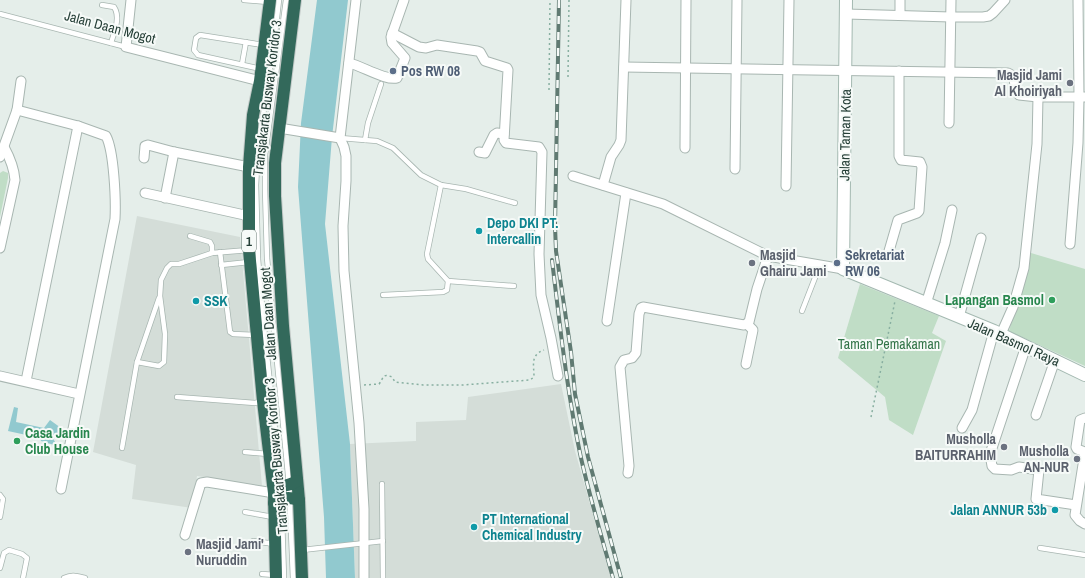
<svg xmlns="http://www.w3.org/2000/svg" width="1085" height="578" font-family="'Archivo Narrow',sans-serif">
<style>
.built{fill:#d4ddd8}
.green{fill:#c0ddc6}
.water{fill:#91c9cf}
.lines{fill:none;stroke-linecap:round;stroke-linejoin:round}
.lane-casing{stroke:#a8b6b1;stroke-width:6}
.street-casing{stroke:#a8b6b1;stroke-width:11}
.secondary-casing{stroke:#a4b9b1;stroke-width:14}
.highway-casing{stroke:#c2c9c7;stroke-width:14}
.path{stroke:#88afa1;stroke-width:1.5;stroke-dasharray:2 3;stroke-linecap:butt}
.lane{stroke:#fff;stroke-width:4.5}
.street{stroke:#fff;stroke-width:9}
.secondary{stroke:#fff;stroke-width:12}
.highway{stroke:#33695b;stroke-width:12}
.rail-casing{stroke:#607a72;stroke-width:4}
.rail{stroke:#f6faf8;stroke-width:2.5;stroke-dasharray:8;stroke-linecap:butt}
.service-dot{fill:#5c6f8a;stroke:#f6faf8;stroke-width:1.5}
.worship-dot{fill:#6b7280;stroke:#f6faf8;stroke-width:1.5}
.culture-dot{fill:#0f9aa8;stroke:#f6faf8;stroke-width:1.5}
.leisure-dot{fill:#2e9e5b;stroke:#f6faf8;stroke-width:1.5}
.labels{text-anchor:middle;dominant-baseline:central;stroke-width:4;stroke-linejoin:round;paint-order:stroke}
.shield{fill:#f6faf8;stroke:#647771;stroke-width:1}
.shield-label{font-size:13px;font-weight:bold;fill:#253f37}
.street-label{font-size:14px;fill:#253f37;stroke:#f6faf8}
.service-label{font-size:14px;font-weight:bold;fill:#4e5e75;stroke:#f6faf8;text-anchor:start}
.worship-label{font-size:14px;font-weight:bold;fill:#5b616d;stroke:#f6faf8;text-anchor:end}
.culture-label{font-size:14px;font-weight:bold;fill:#0d838f;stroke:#f6faf8;text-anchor:start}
.leisure-label{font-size:14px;font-weight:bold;fill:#27864d;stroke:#f6faf8;text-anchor:end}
.park-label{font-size:14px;fill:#327448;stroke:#f6faf8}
</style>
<rect width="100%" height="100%" fill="#e5eeea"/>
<!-- built -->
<g class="built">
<path d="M137,216L240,237L262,486L197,476L192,508L132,499L136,465L93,452Z"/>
<path d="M561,384L575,451L611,578H355L350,444L416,441V422L466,420L468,397Z"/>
</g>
<!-- green -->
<g class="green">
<path d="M3,171L8,173V178L0,217V173Z"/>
<path d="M1031,253L1085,269V366L1009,331Z"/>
<path d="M860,284L939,316L932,333L946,341L913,435L889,420L885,397L838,358Z"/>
</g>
<!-- water -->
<g class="water">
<path d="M317,0H348L332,137L325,224L350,444L355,578H326L324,517L298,187L301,123Z"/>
<path d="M14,407L18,408L16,422L44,428L50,420L61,428L59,434H55L52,436L55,442L54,445L41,441L40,438L8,431Z"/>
</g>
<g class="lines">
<!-- lane casing -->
<g class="lane-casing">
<g id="lane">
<path d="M244,0L268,2"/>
<path d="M279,0L276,26L258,150L256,185L258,259L263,318L281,486L284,578"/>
<path d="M286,0L265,155V189L267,258L289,485L293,578"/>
<path d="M102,5L114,7C121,17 114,33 111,43"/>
<path d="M0,14L126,47"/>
<path d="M242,64L246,42"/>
<path d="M261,69L198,55L194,50L196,38L200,35L263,45"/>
<path d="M340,138L377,141L393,148L421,175L441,185L466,189L515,203"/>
<path d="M365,140L368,123L381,84"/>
<path d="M190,236L210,242L212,246V253"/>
<path d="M220,252L230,332L233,334L255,335"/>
<path d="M221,265L249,262"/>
<path d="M448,281L514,286"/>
<path d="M383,295L443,292L447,290L448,281L428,259L427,254L441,185"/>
<path d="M802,311L820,265"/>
<path d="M137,362L159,366L164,362L165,334L160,296L161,280L167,268L171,264H179L212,253L249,250"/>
<path d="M177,397L255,403L263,401"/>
<path d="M122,448L137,362L159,298"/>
<path d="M245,452L268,454"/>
<path d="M382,484L383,578"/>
<path d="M0,495L3,499L0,517"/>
<path d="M245,512L273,517"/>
<path d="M253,541L275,544"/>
<path d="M1040,548L1085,555"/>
<path d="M302,550L383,541"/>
<path d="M0,568L4,553L9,550L22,554L27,558L23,578"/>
<path d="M262,574L275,575"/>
<path d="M64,578C72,574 77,576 85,578"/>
</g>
</g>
<!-- street casing -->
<g class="street-casing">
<g id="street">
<path d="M131,0L126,47L260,81"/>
<path d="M356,0L340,138L344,147L346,156V181L343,226L344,271L359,423L364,509V578"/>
<path d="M846,14L951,17H983L989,16L993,13L1005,0"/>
<path d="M900,15V0"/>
<path d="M392,33L419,47L426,48L437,45L477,51L480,52L485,61L507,68L508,70L504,140L506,143L539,147L542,152L539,254L541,295L551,338L558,376"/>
<path d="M349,63C362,66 386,81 397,78L405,58L392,43L391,37L404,0"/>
<path d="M624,67L1008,73C1018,77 1012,88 1019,95L1038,97H1085"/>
<path d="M17,110L78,126L106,136C114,151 116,200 115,219L61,489"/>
<path d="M949,123L951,0"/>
<path d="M279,128L340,138"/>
<path d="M685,148L686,0"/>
<path d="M479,152L485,153L494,135L497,133L504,134"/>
<path d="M0,157L17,110L21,81"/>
<path d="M144,158L145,146L148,145L174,152L249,167"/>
<path d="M735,169L737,0"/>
<path d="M573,176L663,204L768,256L843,269"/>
<path d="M603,185L611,157L619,145L621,140L626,0"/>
<path d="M786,186L789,0"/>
<path d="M145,193L249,216"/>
<path d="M165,198L174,152"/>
<path d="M1070,244L1078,143L1079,97L1078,0"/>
<path d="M0,248L15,180C14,167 10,158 4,147"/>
<path d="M889,251L898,220L917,213L919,211L922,167L920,162L901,160L899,156V71"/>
<path d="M926,304L945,243L952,210"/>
<path d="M959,317L981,238"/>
<path d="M607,321L626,193"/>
<path d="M1001,334L1013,307L1024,268L1037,144L1038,97"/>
<path d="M1026,346L990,454L992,466L995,469L1011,470L1019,467L1039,470L1036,499L1076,505"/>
<path d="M746,364L753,330L747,324"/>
<path d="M0,376L79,394"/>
<path d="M26,381L78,126"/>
<path d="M1036,415L1055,360"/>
<path d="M1085,418L1080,420L1076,447L1077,449L1085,452L1075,515L1080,521L1085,524"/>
<path d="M962,428L972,410L994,331"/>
<path d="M628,473L629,466L620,367L624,360L632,358L636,353L639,314L641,308L643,307L744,325L749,322L757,289L768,256"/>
<path d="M185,535L201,483L207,482L274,493"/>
</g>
</g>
<!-- secondary casing -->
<g class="secondary-casing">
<path id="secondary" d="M846,0L843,269L994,331L1085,375"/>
</g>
<!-- highway casing -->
<g class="highway-casing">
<g id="highway">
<path d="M270,0L260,81L253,115L249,167V250L263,401L274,493L276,578"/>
<path d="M295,0L275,163V196L283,326L299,500L302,578"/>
<path d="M273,483C283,487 288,486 297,481"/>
<path d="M274,503C284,497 289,497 299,500"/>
</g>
</g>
<!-- path -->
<g class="path">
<path d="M568,77L569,0"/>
<path d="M549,90L550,0"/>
<path d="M364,385L379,384C384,378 382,373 392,377L395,382L423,385H462L530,380L534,377C534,365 530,355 544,350"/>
<path d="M871,417L895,301"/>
</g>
<!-- lane -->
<use href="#lane" class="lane"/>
<!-- street -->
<use href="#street" class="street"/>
<!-- secondary -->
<use href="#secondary" class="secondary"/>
<!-- highway -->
<use href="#highway" class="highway"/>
<!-- rail casing -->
<g class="rail-casing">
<g id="rail">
<path d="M559,0L555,226L556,251L571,352L575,394L588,457L621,578"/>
<path d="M552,260C560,326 567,392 581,458C590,498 602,538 613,578"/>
</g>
</g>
<!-- rail -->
<use href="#rail" class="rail"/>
</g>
<!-- markers -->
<g class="service-dot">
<circle cx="393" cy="71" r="4"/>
<circle cx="837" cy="263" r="4"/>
</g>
<g class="worship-dot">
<circle cx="1070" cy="83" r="4"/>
<circle cx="752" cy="263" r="4"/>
<circle cx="1004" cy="447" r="4"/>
<circle cx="1077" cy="459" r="4"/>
<circle cx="188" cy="552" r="4"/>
</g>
<g class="culture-dot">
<circle cx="479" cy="231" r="4"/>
<circle cx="196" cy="301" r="4"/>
<circle cx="1055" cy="510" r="4"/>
<circle cx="474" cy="527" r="4"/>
</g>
<g class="leisure-dot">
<circle cx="1052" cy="300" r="4"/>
<circle cx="17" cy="441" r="4"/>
</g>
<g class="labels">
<!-- shield labels -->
<rect class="shield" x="242" y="230" width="14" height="22" rx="3"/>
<g class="shield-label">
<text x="249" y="241">1</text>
</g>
<!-- street labels -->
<g class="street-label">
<text transform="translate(110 27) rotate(15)">Jalan Daan Mogot</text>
<text transform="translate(267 98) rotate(-83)">Transjakarta Busway Koridor 3</text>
<text transform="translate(845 135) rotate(-89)">Jalan Taman Kota</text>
<text transform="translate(268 314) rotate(-94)">Jalan Daan Mogot</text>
<text transform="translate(1014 342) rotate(24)">Jalan Basmol Raya</text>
<text transform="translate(276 456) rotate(-95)">Transjakarta Busway Koridor 3</text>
</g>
<!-- service labels -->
<g class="service-label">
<text x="401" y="71">Pos RW 08</text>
<text x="845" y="255">Sekretariat<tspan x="845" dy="16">RW 06</tspan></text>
</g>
<!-- worship labels -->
<g class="worship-label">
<text x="1062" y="75">Masjid Jami<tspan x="1062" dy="16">Al Khoiriyah</tspan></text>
<text x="760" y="255" text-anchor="start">Masjid<tspan x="760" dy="16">Ghairu Jami</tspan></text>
<text x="996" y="439">Musholla<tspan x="996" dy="16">BAITURRAHIM</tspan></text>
<text x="1069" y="451">Musholla<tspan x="1069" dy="16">AN-NUR</tspan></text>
<text x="196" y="544" text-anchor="start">Masjid Jami'<tspan x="196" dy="16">Nuruddin</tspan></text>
</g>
<!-- culture labels -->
<g class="culture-label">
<text x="487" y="223">Depo DKI PT.<tspan x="487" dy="16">Intercallin</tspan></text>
<text x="204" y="301">SSK</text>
<text x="1047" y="510" text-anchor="end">Jalan ANNUR 53b</text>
<text x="482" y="519">PT International<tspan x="482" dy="16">Chemical Industry</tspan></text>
</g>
<!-- leisure labels -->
<g class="leisure-label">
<text x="1044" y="300">Lapangan Basmol</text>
<text x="25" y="433" text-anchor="start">Casa Jardin<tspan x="25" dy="16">Club House</tspan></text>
</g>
<!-- park labels -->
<g class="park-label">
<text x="889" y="344">Taman Pemakaman</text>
</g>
</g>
</svg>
